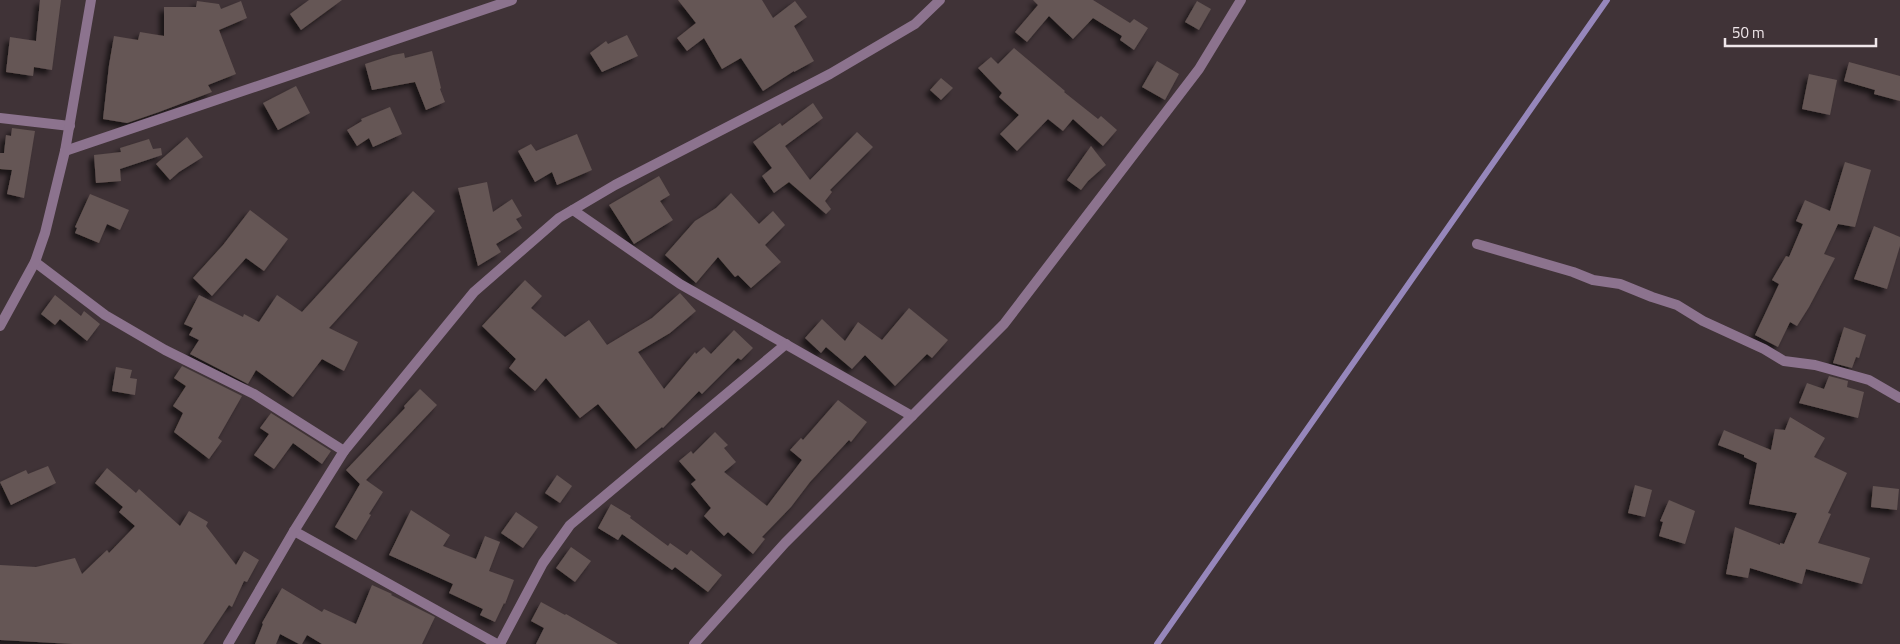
<svg xmlns="http://www.w3.org/2000/svg" width="1900" height="644" font-family="'Titillium Web',sans-serif">
<style>
.lines{fill:none;stroke-linecap:round;stroke-linejoin:round}
.stream{stroke:#9687bb;stroke-width:6}
.building{fill:#655654;filter:url(#shadow)}
.minor{stroke:#8c738e;stroke-width:10}
</style>
<defs>
<filter id="shadow"><feDropShadow dx="-4.5" dy="4.5" stdDeviation="2.5" flood-color="#0009"/></filter>
</defs>
<rect width="100%" height="100%" fill="#403337"/>
<g class="lines">
<!-- stream -->
<path class="stream" d="M1157,644L1607,0"/>
</g>
<!-- building -->
<g class="building">
<path d="M40,0H61L52,70L34,67L33,76L6,72L10,37L36,41Z"/>
<path d="M309,0H342L301,30L290,14Z"/>
<path d="M678,0H762L773,18L795,1L807,17L794,26L814,61L794,72V71L763,91L741,58L722,69L704,38L687,51L677,38L696,23Z"/>
<path d="M1033,0H1093L1130,23L1134,19L1148,28L1134,50L1120,40L1122,36L1093,18L1073,39L1049,16L1027,42L1015,32L1038,5Z"/>
<path d="M197,1L219,4L221,9L241,1L247,18L219,30L236,74L208,85L212,92L159,112L127,123L103,119L109,65L114,36L138,40L140,32L164,36V7H196Z"/>
<path d="M1197,1L1211,9L1199,30L1185,22Z"/>
<path d="M627,35L638,56L602,72L590,53L606,41L608,44Z"/>
<path d="M1014,48L1065,91L1064,92L1098,119L1101,116L1117,130L1103,146L1073,119L1063,131L1048,119L1017,151L1000,134L1019,115L999,97L1002,93L978,68L991,57L998,64Z"/>
<path d="M432,51L441,88L440,89L445,102L426,110L415,82L372,90L365,64L393,55L404,53L405,58Z"/>
<path d="M1157,61L1179,74L1165,100L1142,87Z"/>
<path d="M1849,62L1900,76V101L1874,94L1875,90L1844,81Z"/>
<path d="M1809,74L1837,80L1830,115L1802,109Z"/>
<path d="M941,78L953,88L941,100L930,90Z"/>
<path d="M296,86L310,113L278,130L263,103Z"/>
<path d="M813,103L823,118L785,146L810,180L857,132L873,147L830,190L832,192L825,201L831,209L826,214L789,182L774,193L762,176L772,168L753,142L780,123L782,126Z"/>
<path d="M390,107L402,134L373,147L369,138L357,146L347,130L362,121L361,119Z"/>
<path d="M12,128L35,131L24,198L7,194L12,170L0,169V153H4L6,135L11,136Z"/>
<path d="M577,134L592,170L557,185L552,172L535,182L518,151L531,144L536,151Z"/>
<path d="M187,137L203,157L179,172L170,180L156,164Z"/>
<path d="M149,139L153,149L161,148L162,155L120,169L121,181L96,183L94,155L121,152L120,148Z"/>
<path d="M1091,146L1106,165L1088,181L1081,190L1067,180Z"/>
<path d="M1845,162L1871,170L1855,227L1838,224L1824,254L1835,258L1809,307L1797,326L1790,322L1778,347L1755,335L1779,284L1772,280L1786,256L1789,257L1803,224L1796,221L1805,200L1830,211Z"/>
<path d="M659,176L670,195L660,201L673,220L634,244L609,205Z"/>
<path d="M487,182L493,212L512,199L522,216L516,219L522,228L496,244L501,252L478,266L458,188Z"/>
<path d="M413,191L435,211L329,328L358,342L344,371L322,359L293,397L256,370L248,384L190,354L199,340L189,335L193,328L184,324L199,295L243,317L244,314L259,322L277,295L302,312Z"/>
<path d="M731,193L759,224L773,211L785,225L765,245L781,262L751,288L738,275L735,277L718,257L696,283L665,255L695,221L716,208Z"/>
<path d="M90,194L129,210L120,230L107,224L99,243L75,233L77,228L75,227Z"/>
<path d="M250,210L288,239L264,271L246,258L212,296L193,278L223,245Z"/>
<path d="M1874,226L1900,237V246L1887,289L1854,279Z"/>
<path d="M525,280L542,296L531,308L565,337L589,320L607,345L652,318L680,293L696,311L670,333L638,352L664,389L695,352L696,354L704,347L711,354L734,330L753,348L741,360L738,358L702,394L699,391L663,428L662,427L636,449L598,404L580,418L546,378L535,391L509,368L516,359L482,326Z"/>
<path d="M55,295L81,316L84,311L100,324L87,341L60,319L55,325L41,314Z"/>
<path d="M909,308L948,340L932,358L927,354L895,386L865,355L852,369L826,347L821,353L805,338L822,319L845,341L858,322L882,340Z"/>
<path d="M1844,327L1866,335L1859,358L1856,357L1852,368L1833,363Z"/>
<path d="M182,366L242,396L218,438L222,441L209,459L174,432L183,413L173,406L186,386L174,378Z"/>
<path d="M116,367L132,370L130,378L137,379L135,395L112,391Z"/>
<path d="M1829,376L1848,381L1847,387L1864,392L1858,418L1799,403L1807,383L1824,389Z"/>
<path d="M420,389L437,405L366,480L383,492L369,514L371,515L356,540L335,527L360,484L346,470L405,408L404,406Z"/>
<path d="M838,400L867,422L851,442L849,440L810,482L791,507L762,537L765,539L753,554L728,532L724,536L704,516L711,508L691,484L696,480L679,461L691,451L693,454L715,432L728,445L724,448L736,462L724,472L767,506L802,460L790,450L801,438L803,440Z"/>
<path d="M271,413L331,451L322,464L293,443L274,469L254,455L269,434L260,428Z"/>
<path d="M1790,417L1825,438L1814,457L1847,473L1828,513L1831,514L1818,543L1870,558L1862,584L1806,569L1802,584L1750,568L1748,578L1726,574L1735,527L1780,545V543L1784,544L1797,513L1749,504L1757,463L1744,457V455L1718,445L1724,430L1771,450L1775,429L1785,430Z"/>
<path d="M48,466L56,483L11,505L0,482L26,470L28,474Z"/>
<path d="M107,468L136,493L139,489L180,526L189,511L208,522L206,526L236,565L244,551L259,560L247,582L244,581L232,607L229,605L203,644H73L0,640V565L36,567L75,558L82,574L107,550L109,553L135,526L119,512L123,507L95,483Z"/>
<path d="M557,475L572,486L560,503L545,493Z"/>
<path d="M1635,485L1652,490L1645,517L1628,513Z"/>
<path d="M1873,486L1899,489L1897,510L1871,507Z"/>
<path d="M1669,500L1695,511L1685,544L1659,536L1663,522L1660,521Z"/>
<path d="M611,504L631,516L630,518L668,546L670,543L687,555L691,550L722,575L708,592L675,567L672,570L622,534L618,540L598,528Z"/>
<path d="M411,510L450,535L443,546L476,559L485,536L500,542L489,571L514,580L505,604L504,603L495,622L480,615L483,609L449,593L453,584L389,555Z"/>
<path d="M516,512L538,527L523,548L501,533Z"/>
<path d="M571,547L591,561L575,582L556,568Z"/>
<path d="M372,585L392,594L391,595L435,617L422,644H322L307,635L302,644H299L280,634L276,644H255L263,624L262,623L282,588L322,612L324,609L356,624Z"/>
<path d="M541,602L565,615L566,614L618,644H536L544,628L531,621Z"/>
</g>
<g class="lines">
<!-- minor -->
<g class="minor">
<path d="M0,118L70,126"/>
<path d="M65,151L512,0"/>
<path d="M573,210L680,284L912,416"/>
<path d="M1477,244L1573,272L1593,280L1620,284L1652,297L1677,305L1703,321L1764,349L1784,361L1815,365L1869,380L1900,398"/>
<path d="M35,262L105,315L165,350L254,394L344,451"/>
<path d="M0,326L35,262L45,233L65,151L91,0"/>
<path d="M294,531L497,644"/>
<path d="M228,644L294,531L344,451L474,292L559,218L615,185L830,74L915,24L940,0"/>
<path d="M500,644L543,563L570,525L786,344"/>
<path d="M694,644L785,543L1004,324L1199,69L1241,0"/>
</g>
</g>
<!-- scale -->
<path d="M1725 38v8h151v-8" fill="none" stroke="#f0e7ea" stroke-width="2.5"/>
<text x="1732" y="38" font-size="15" fill="#f0e7ea" stroke="#403337" stroke-width="4" paint-order="stroke">50 m</text>
</svg>
